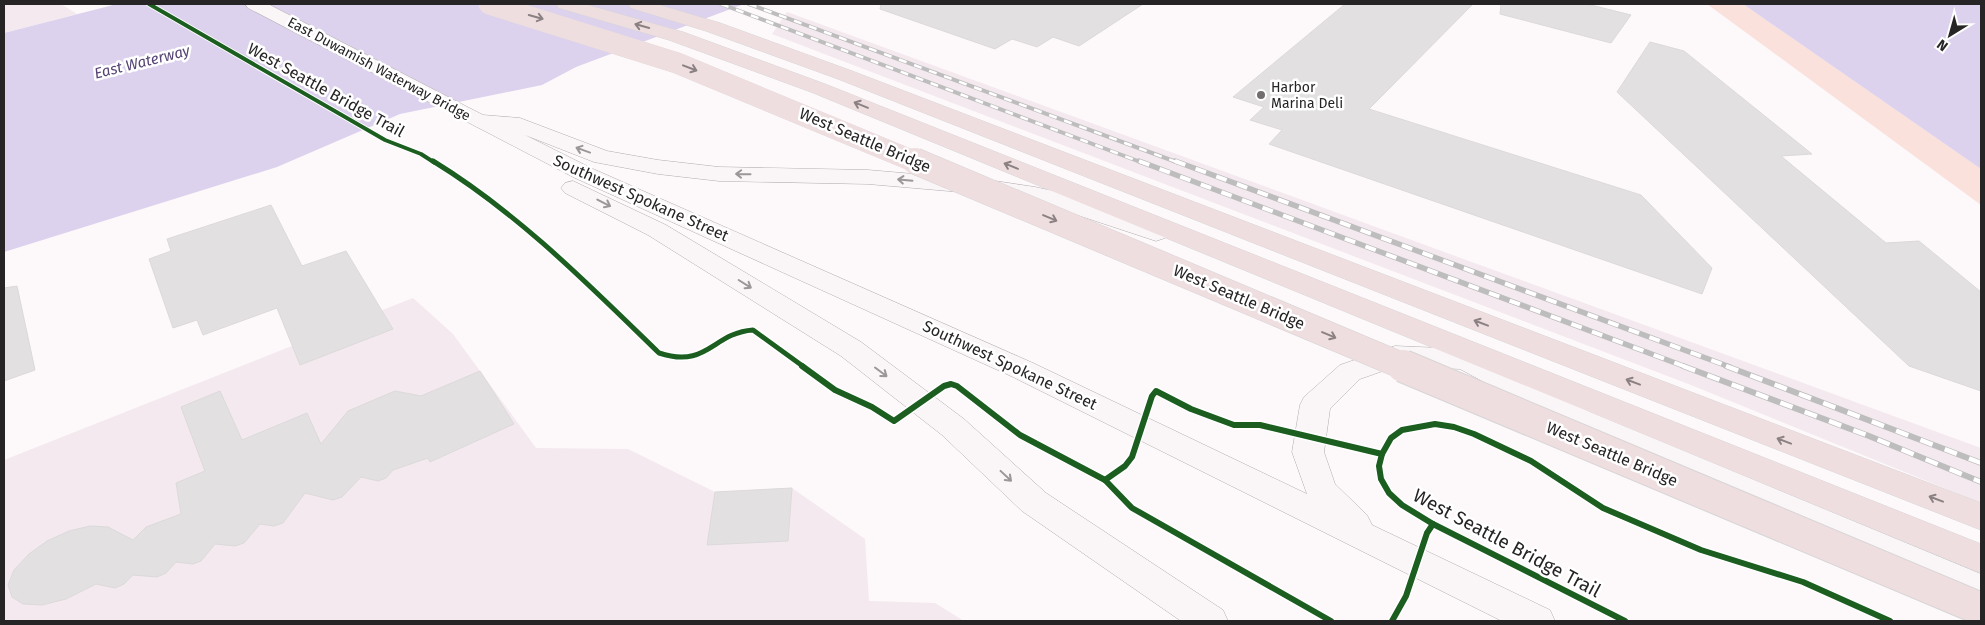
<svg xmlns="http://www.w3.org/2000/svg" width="1985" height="625" font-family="'Fira Sans',sans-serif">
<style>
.built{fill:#f3e9ee}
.green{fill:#fae1db}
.water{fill:#dcd2ed}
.building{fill:#e3e0e2;stroke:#dcd9db}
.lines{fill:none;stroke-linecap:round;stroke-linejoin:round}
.secondary-casing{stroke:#b1adaf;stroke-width:1}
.highway-casing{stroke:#d7d5d6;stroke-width:1}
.secondary{fill:#faf5f6;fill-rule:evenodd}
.highway{fill:#efdee0;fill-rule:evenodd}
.rail-far2-casing{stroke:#bebdbe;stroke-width:4}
.rail-far1-casing{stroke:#bebdbe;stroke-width:5.5}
.rail-casing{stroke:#bebdbe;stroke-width:6}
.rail-far2{stroke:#fff;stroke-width:2.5;stroke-dasharray:8;stroke-linecap:butt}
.rail-far1{stroke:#fff;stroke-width:4;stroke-dasharray:11;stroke-linecap:butt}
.rail{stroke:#fff;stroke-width:4.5;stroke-dasharray:13;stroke-linecap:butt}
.highway-bridge-far2-casing{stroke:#d7d5d6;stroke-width:21;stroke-linecap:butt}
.highway-bridge-far1-casing{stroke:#d7d5d6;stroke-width:27;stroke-linecap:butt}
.highway-bridge-casing{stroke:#d7d5d6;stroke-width:34;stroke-linecap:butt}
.highway-bridge-far2{stroke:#efdee0;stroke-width:21}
.highway-bridge-far1{stroke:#efdee0;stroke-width:26}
.highway-bridge{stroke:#efdee0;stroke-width:32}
.cycleway-far2-casing{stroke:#fff;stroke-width:6}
.cycleway-far1-casing{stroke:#fff;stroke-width:8}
.cycleway-casing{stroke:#fff;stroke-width:9}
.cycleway-far2{stroke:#1b5e20;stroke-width:4}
.cycleway-far1{stroke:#1b5e20;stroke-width:5}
.cycleway{stroke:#1b5e20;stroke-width:6}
.oneway{stroke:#8b8182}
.oneway2{stroke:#9b9798}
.poi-dot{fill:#726e70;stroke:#fff;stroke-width:2}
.labels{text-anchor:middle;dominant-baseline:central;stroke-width:5;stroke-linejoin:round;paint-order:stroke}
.far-street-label{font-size:14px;fill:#272425;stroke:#fff}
.far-poi-label{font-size:14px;fill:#272425;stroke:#fff;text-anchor:start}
.far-water-label{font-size:15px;font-style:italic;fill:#554374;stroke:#fff}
.street-label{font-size:16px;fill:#272425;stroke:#fff}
.near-street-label{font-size:19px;fill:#272425;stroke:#fff}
</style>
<rect width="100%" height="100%" fill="#fdf8fa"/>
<!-- built -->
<g class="built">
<path d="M4,4H61L77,14L4,33Z"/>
<path d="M787,12L1981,448V503L1691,385L772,34Z"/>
<path d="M413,298L453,334L536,448L628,449L715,492L792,488L865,539L869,601L935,603L964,621H4V460Z"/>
</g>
<!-- green -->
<path class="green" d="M1707,4H1743L1981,169V205Z"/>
<!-- water -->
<g class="water">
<path d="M117,4H744L576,67L542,85L400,114L277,167L4,252V33Z"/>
<path d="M1743,4H1981V169Z"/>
</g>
<!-- building -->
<g class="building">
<path d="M881,4H1143L1079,46L1053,37L1037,47L1012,39L995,49L880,9Z"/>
<path d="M1345,4H1473L1369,109L1641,195L1712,268L1702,294L1269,144L1282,130L1250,120L1264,107L1233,97Z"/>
<path d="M1501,4H1587L1631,15L1611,43L1500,14Z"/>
<path d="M1650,42L1684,51L1812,154L1781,156L1886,243L1919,241L1981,292V391L1909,366L1617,92Z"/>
<path d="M271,205L302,266L346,251L393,329L300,365L277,308L203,335L197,320L173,328L149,259L171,251L167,239Z"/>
<path d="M17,286L35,370L4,381V288Z"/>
<path d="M480,371L514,424L430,462L428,458L393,470L386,478L378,481L361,477L342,497L333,500L305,493L283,523L274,526L260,524L244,543L235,546L215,544L201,561L193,564L176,562L166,573L157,577L133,575L124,584L115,588L96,584L66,599L42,605L23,604L12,597L8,585L14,570L29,554L47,541L69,531L90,526L108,527L133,540L146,527L181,514L176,483L205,471L181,407L220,391L242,440L307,413L321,444L348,411L395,391L421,396Z"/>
<path d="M792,488L788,541L707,545L715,492Z"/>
</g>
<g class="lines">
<!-- secondary casing -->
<g class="secondary-casing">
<g id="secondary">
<path d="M245,4H268L483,115L520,118L607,151L658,160L719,167L868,170L995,181L1035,187L1062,193L1165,228L1169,233L1165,238L1156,241L1035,201L995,195L868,184L719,181L658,174L594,162L525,135L591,168L1033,363L1307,494L1292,452L1300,405L1304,397L1340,365L1395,346L1465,349L1475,352L1590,412L1981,574V605L1568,428L1460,369L1397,366L1360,379L1330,409L1324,452L1335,484L1367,515L1372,525L1550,610L1555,621H1502L1013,377L575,178L248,8Z"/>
<path d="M573,181L666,225L861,342L964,419L1046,493L1223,610L1228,621H1181L1022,511L942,435L841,356L648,235L565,193L561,188L565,183Z"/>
</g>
</g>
<!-- highway casing -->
<g class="highway-casing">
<g id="highway">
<path d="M556,4H584L683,32L825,84L1981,544V573L811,92L669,40L559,8Z"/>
<path d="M628,4H656L720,23L852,71L1981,503V530L838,79L706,31L631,8Z"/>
</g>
</g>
<!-- secondary -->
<use href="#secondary" class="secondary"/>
<!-- highway -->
<use href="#highway" class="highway"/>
<!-- rail-far2 casing -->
<g class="rail-far2-casing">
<g id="rail-far2">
<path d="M721,4L1143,163"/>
<path d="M749,4L1179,163"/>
</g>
</g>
<!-- rail-far1 casing -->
<g class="rail-far1-casing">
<g id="rail-far1">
<path d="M1139,161L1686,367"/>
<path d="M1175,161L1730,367"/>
</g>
</g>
<!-- rail casing -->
<g class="rail-casing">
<g id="rail">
<path d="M1683,366L1869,436L1981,482"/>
<path d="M1726,366L1981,463"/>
</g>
</g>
<!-- rail-far2 -->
<use href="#rail-far2" class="rail-far2"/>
<!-- rail-far1 -->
<use href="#rail-far1" class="rail-far1"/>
<!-- rail -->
<use href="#rail" class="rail"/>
<!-- highway-bridge-far2 casing -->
<g class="highway-bridge-far2-casing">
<path id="highway-bridge-far2" d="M489,4L677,63L918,163"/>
</g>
<!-- highway-bridge-far1 casing -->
<g class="highway-bridge-far1-casing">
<path id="highway-bridge-far1" d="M915,161L1405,367"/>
</g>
<!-- highway-bridge casing -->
<g class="highway-bridge-casing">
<path id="highway-bridge" d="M1403,366L1981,609"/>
</g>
<!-- highway-bridge-far2 -->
<use href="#highway-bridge-far2" class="highway-bridge-far2"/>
<!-- highway-bridge-far1 -->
<use href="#highway-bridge-far1" class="highway-bridge-far1"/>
<!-- highway-bridge -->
<use href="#highway-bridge" class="highway-bridge"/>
<!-- cycleway-far2 casing -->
<g class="cycleway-far2-casing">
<path id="cycleway-far2" d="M149,4L385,140L421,154L435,163"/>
</g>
<!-- cycleway-far1 casing -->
<g class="cycleway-far1-casing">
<path id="cycleway-far1" d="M433,161C518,213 588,284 659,353C708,369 712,333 753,330L804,367"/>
</g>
<!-- cycleway casing -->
<g class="cycleway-casing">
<g id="cycleway">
<path d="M802,366L835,390L872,407L894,421L944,386L951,384L957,386L1020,435L1105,480L1132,508L1331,621"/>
<path d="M1105,480L1125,466L1132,457L1152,396L1156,391L1191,409L1234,425H1260L1382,454"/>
<path d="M1392,621L1406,596L1427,533L1433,524"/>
<path d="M1625,621L1433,524L1402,505L1389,493L1381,479L1379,466L1382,454L1391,438L1402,430L1435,424L1454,427L1474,434L1531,461L1603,508L1701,550L1803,582L1890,621"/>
</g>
</g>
<!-- cycleway-far2 -->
<use href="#cycleway-far2" class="cycleway-far2"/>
<!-- cycleway-far1 -->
<use href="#cycleway-far1" class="cycleway-far1"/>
<!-- cycleway -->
<use href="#cycleway" class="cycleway"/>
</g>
<!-- one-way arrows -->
<defs><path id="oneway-shaft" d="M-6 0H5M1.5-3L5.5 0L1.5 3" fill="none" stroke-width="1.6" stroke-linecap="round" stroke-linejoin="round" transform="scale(1.25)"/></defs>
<g class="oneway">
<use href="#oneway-shaft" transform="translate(536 17) rotate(16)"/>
<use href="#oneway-shaft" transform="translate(642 26) rotate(-164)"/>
<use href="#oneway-shaft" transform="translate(690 68) rotate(21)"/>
<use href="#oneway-shaft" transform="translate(861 105) rotate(-158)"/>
<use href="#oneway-shaft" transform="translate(1011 166) rotate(-158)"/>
<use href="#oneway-shaft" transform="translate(1050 218) rotate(23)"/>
<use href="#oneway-shaft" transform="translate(1481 323) rotate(-159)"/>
<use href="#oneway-shaft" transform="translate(1329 335) rotate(23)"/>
<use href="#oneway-shaft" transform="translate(1633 382) rotate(-159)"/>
<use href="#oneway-shaft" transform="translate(1784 441) rotate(-159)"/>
<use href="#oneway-shaft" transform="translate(1936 499) rotate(-159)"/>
</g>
<g class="oneway2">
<use href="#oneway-shaft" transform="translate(583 150) rotate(-160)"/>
<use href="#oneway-shaft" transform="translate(743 174) rotate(-179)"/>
<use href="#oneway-shaft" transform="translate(905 180) rotate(-175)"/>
<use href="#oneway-shaft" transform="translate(604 203) rotate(27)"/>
<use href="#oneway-shaft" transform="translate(745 284) rotate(32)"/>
<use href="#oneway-shaft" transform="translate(881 372) rotate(37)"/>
<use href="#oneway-shaft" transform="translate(1006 476) rotate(43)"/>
</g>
<!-- markers -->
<circle class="poi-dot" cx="1261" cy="95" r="5"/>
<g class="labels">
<!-- far-street labels -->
<g class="far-street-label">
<text transform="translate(379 69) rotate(28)">East Duwamish Waterway Bridge</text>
</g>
<!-- far-poi labels -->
<g class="far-poi-label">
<text x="1271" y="87">Harbor<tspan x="1271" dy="16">Marina Deli</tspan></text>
</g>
<!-- far-water labels -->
<g class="far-water-label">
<text transform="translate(142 62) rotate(-14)">East Waterway</text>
</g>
<!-- street labels -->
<g class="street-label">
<text transform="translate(326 90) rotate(29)">West Seattle Bridge Trail</text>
<text transform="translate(865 140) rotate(23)">West Seattle Bridge</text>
<text transform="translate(641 198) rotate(24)">Southwest Spokane Street</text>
<text transform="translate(1239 297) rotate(23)">West Seattle Bridge</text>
<text transform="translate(1010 365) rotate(25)">Southwest Spokane Street</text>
<text transform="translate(1612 454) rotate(23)">West Seattle Bridge</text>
</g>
<!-- near-street labels -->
<g class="near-street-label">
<text transform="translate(1507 543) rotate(28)">West Seattle Bridge Trail</text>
</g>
</g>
<!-- border -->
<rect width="1985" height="625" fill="none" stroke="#272425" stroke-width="10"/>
<!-- north arrow -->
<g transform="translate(1950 35) rotate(217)" stroke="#ffffff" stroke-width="4" paint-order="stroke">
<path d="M0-4L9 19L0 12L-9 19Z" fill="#272425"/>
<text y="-8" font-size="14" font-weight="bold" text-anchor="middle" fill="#272425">N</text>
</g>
</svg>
